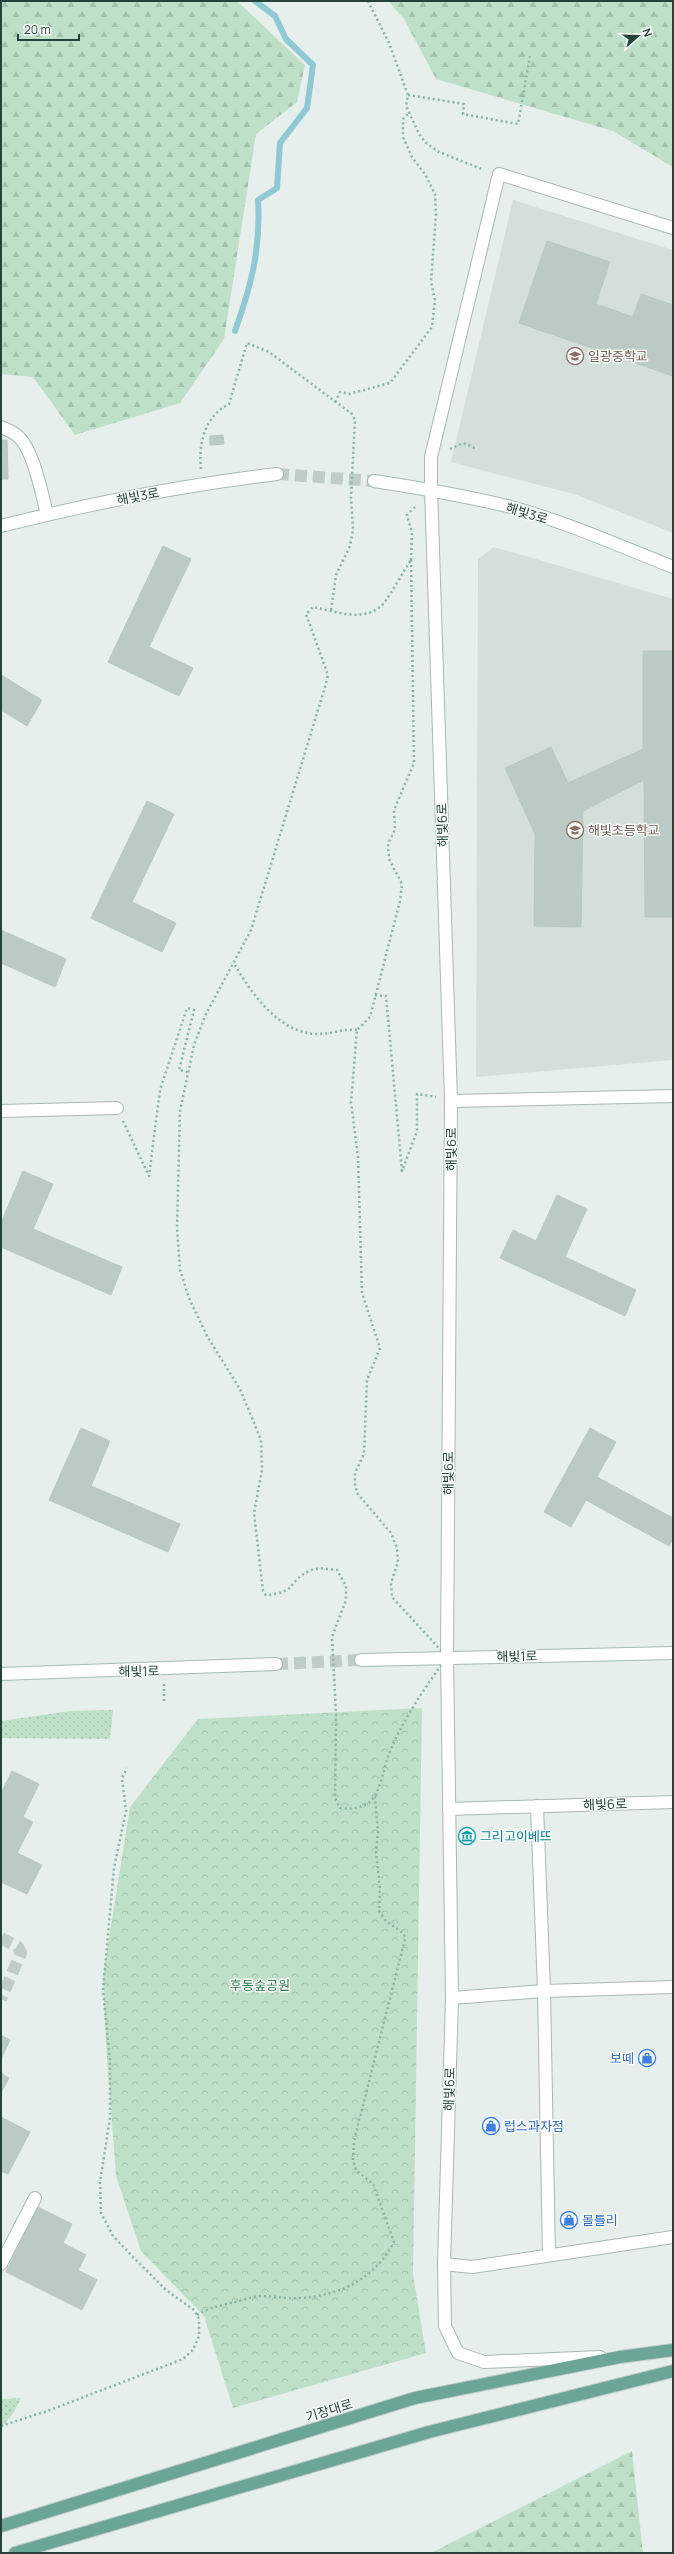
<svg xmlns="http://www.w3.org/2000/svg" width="674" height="2554" font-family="Manrope,'Noto Sans KR',sans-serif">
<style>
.built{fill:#d4dfda}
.grass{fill:url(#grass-dots)}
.forest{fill:url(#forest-firs)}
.park{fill:url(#park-crowns)}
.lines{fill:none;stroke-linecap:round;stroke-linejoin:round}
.stream{stroke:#8ec9d4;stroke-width:6}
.building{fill:#bbcac4;stroke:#b8c9c2}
.street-tunnel{stroke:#bfccc8;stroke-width:12;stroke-dasharray:12 6;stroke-linecap:butt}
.secondary-tunnel{stroke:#bfccc8;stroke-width:12;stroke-dasharray:12 6;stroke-linecap:butt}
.lane-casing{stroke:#a8b8b2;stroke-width:14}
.street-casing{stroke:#a8b8b2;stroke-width:14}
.secondary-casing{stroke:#a4bbb3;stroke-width:14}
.primary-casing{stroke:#c2cac8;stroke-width:14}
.path{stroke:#86b3a5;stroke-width:2.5;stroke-dasharray:2 3;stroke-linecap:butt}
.lane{stroke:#fff;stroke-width:12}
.street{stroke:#fff;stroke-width:12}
.secondary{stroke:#fff;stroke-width:12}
.primary{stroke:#6aa596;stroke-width:12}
.labels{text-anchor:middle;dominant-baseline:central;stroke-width:3;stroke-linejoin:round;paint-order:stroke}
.education-label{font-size:13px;fill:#785e54;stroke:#f7fbf9;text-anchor:start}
.street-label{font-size:13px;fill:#24423a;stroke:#f7fbf9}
.culture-label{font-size:13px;fill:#0d838f;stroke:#f7fbf9;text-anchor:start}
.park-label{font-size:13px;fill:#2d7a4b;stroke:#f7fbf9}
.shop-label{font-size:13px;fill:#366cbe;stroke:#f7fbf9;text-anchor:start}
</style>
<defs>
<pattern id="grass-dots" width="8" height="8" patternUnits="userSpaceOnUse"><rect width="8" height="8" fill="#bfe0c8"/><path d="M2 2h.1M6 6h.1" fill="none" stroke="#a4c1ad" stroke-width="1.8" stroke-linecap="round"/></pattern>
<pattern id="forest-firs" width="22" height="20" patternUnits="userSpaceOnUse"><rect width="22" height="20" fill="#bfe0c8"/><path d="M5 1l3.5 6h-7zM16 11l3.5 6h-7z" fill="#a4c1ad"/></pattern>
<pattern id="park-crowns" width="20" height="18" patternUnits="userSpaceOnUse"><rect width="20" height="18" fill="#bfe0c8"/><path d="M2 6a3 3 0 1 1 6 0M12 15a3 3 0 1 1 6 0" fill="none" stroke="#a4c1ad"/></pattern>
</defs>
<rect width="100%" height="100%" fill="#e6efeb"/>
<!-- built -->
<g class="built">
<path d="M513,200L673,250V533L577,495L451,462Z"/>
<path d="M494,547L673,599V1060L476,1077L478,559Z"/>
</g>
<!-- grass -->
<g class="grass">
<path d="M113,1710L110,1739L1,1738V1721L70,1711Z"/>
<path d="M21,2398L14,2412L1,2429V2399Z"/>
</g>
<!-- forest -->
<g class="forest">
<path d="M1,1H237L305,65L297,102L256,134L224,339L180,403L75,435L33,377L1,374Z"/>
<path d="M388,1H673V167L613,131L436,79L404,19Z"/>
<path d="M632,2451L643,2553H431Z"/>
</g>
<!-- park -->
<path class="park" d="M422,1708L413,2274L426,2353L233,2408L204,2316L141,2251L116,2176L106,2044L103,1976L130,1807L198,1719Z"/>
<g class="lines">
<!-- stream -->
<path class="stream" d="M235,331C251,286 261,249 258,200L277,188L280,143L307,108L313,65L286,39L275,16L255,1"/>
</g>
<!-- building -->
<g class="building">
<path d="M547,241L610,262L596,304L633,317L641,294L673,305V376L519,323Z"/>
<path d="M223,435L224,444L210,445V436Z"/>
<path d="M1,440H7L8,479H1Z"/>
<path d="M163,546L191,559L149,647L193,668L179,696L108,662Z"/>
<path d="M643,651H673V917H645L644,780L583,811L581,927L534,926L535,834L505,768L551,747L568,783L643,749Z"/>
<path d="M1,675L42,700L27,726L1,710Z"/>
<path d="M147,801L174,814L132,902L176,923L162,952L91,918Z"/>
<path d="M1,930L66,959L55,987L1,963Z"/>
<path d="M23,1171L53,1184L33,1229L122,1267L111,1295L1,1247V1223Z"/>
<path d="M557,1195L587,1209L565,1257L636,1290L625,1316L500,1258L513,1230L536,1241Z"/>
<path d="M81,1428L110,1441L91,1486L180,1524L168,1552L49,1500Z"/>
<path d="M590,1428L616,1442L597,1477L673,1518V1539L669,1546L586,1500L571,1527L544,1512Z"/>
<path d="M12,1771L39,1784L23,1817L33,1822L17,1853L42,1865L27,1894L1,1882V1793Z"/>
<path d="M1,2035L10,2040L1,2059Z"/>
<path d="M1,2073L9,2078L1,2093Z"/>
<path d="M1,2117L30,2132L8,2174L1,2171Z"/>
<path d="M38,2207L72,2224L63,2243L86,2255L78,2270L97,2280L82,2310L6,2272Z"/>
</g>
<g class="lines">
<!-- street-tunnel -->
<path class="street-tunnel" d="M1,1938L18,1947L21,1953L1,1999"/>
<!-- secondary-tunnel -->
<g class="secondary-tunnel">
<path d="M277,474L374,481"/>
<path d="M276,1664L361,1660"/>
</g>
<!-- lane casing -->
<g class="lane-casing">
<g id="lane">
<path d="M1,427C6,429 11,431 15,434C33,445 42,495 47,514"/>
<path d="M431,489V457L499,174L673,228"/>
</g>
</g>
<!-- street casing -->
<g class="street-casing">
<g id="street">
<path d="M431,489L451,1101L447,1657L452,1998L444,2264L445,2326L458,2353L484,2362L600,2357"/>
<path d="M451,1101L673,1096"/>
<path d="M1,1111L117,1108"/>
<path d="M537,1806L544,1991L549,2255"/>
<path d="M449,1809L673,1802"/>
<path d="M452,1998L544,1991L673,1987"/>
<path d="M1,2264L35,2198"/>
<path d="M444,2264L472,2267L673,2237"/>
</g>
</g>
<!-- secondary casing -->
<g class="secondary-casing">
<g id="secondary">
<path d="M374,481C420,488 466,496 511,507C566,522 620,546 673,567"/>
<path d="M1,526C92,503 184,485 277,474"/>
<path d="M361,1660L673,1653"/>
<path d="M1,1674L276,1664"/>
</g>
</g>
<!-- primary casing -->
<g class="primary-casing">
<g id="primary">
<path d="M1,2526L415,2398L620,2357L673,2350"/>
<path d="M15,2553L429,2432L673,2371"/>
</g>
</g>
<!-- path -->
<g class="path">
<path d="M368,1L389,43L408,95L406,106L419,134L426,143L439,152L484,170"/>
<path d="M408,95L464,104L463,114L518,124L530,56"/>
<path d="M335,402L340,392L349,394L390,383L432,327L435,300L431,282L436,214L435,194L425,174L412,157L403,137V119L409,113"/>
<path d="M450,449L463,443L475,448"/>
<path d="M201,469C198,443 205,416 229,404L247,343L269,352L352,414L355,420L351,498L353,530L350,546L336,575L331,611"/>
<path d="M411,560L414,763L394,810L395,830L388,844L389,859L402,884L400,901L370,1017L357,1030L351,1102L358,1157L362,1293L380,1348L367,1380L364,1454L355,1473V1484L357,1493L391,1533L397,1548L398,1562L391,1583L392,1597L447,1657C426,1686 402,1721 389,1754C383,1769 381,1795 367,1804C358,1809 349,1809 340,1808L335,1798L336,1714L332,1637L346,1600V1586L337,1570C329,1569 317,1567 309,1571C287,1582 297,1593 266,1595L263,1591L254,1513L262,1470L261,1440L240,1389L207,1336L189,1298L180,1270L177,1228L180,1111L194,1045L206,1014L251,930L325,687L328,675L306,614L313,607C334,611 361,622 380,607C387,602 404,570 411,560Z"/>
<path d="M411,560L412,533L407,515L415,507"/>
<path d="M235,965C251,993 278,1031 314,1034C329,1035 343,1028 357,1030"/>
<path d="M375,995L386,996L402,1171L417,1131V1094L436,1097"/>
<path d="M123,1121L149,1176L160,1090L187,1008L194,1010L179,1070L187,1072"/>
<path d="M164,1684V1703"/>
<path d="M197,2315C208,2308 219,2306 231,2303C240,2301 251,2297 261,2296C274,2296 287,2299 300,2298C342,2295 374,2279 394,2242L373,2184L356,2170L353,2160L354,2141L405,1939L404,1934L385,1920L379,1911L380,1889L376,1851L378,1833L375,1795"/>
<path d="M1,2426L50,2410L183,2359L193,2350L199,2336V2319L194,2310L166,2290L132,2256L113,2236L101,2213L100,2182L110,2118V2060L103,1990L114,1868L126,1811L122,1778L127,1768"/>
</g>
<!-- lane -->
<use href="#lane" class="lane"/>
<!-- street -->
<use href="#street" class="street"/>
<!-- secondary -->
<use href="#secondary" class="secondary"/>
<!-- primary -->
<use href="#primary" class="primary"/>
</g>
<!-- icons -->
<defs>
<g id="school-ring" transform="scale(0.9)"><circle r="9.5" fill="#f7fbf9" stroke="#8d6e63" stroke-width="1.5"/><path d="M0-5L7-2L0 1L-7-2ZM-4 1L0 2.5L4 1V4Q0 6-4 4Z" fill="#8d6e63"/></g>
<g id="museum-ring" transform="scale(0.9)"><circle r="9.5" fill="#f7fbf9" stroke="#0f9aa8" stroke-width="1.5"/><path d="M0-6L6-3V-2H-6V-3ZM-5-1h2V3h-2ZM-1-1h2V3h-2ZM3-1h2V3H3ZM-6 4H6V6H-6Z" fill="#0f9aa8"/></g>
<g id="shop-ring" transform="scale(0.9)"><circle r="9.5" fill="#f7fbf9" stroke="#3f7fe0" stroke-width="1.5"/><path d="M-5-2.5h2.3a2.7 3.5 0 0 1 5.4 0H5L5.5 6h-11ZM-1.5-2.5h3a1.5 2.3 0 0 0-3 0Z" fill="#3f7fe0"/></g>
</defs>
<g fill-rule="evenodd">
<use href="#school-ring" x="575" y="356"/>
<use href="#school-ring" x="575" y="830"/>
<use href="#museum-ring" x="467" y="1836"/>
<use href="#shop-ring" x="647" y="2058"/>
<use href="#shop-ring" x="491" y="2126"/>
<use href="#shop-ring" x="569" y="2220"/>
</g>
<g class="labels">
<!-- education labels -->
<g class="education-label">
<text x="588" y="356">일광중학교</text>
<text x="588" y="830">해빛초등학교</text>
</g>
<!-- street labels -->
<g class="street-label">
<text transform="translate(138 496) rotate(-11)">해빛3로</text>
<text transform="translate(527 513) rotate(17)">해빛3로</text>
<text transform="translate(442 825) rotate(-92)">해빛6로</text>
<text transform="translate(451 1149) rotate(-90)">해빛6로</text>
<text transform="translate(448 1473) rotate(-90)">해빛6로</text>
<text transform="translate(517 1656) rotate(-1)">해빛1로</text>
<text transform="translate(139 1671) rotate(-1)">해빛1로</text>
<text transform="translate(605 1804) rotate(-2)">해빛6로</text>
<text transform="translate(449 2089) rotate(-88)">해빛6로</text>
<text transform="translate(329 2410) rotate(-17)">기장대로</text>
</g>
<!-- culture labels -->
<g class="culture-label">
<text x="480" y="1836">그리고이베뜨</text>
</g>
<!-- park labels -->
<g class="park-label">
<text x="260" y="1985">후동숲공원</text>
</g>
<!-- shop labels -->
<g class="shop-label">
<text x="634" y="2058" text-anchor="end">보떼</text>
<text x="504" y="2126">럽스과자점</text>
<text x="582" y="2220">몰틀리</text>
</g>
</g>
<!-- border -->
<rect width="674" height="2554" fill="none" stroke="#24423a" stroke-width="4"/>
<!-- north arrow -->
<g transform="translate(638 36) rotate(70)" stroke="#f7fbf9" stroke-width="3" paint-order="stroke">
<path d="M0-3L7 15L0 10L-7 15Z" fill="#24423a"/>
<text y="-6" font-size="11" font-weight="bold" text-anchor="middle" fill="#24423a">N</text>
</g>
<!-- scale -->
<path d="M18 34v6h61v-6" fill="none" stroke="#24423a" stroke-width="2"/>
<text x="24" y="34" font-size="12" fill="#24423a" stroke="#f7fbf9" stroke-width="3" paint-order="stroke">20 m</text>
</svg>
